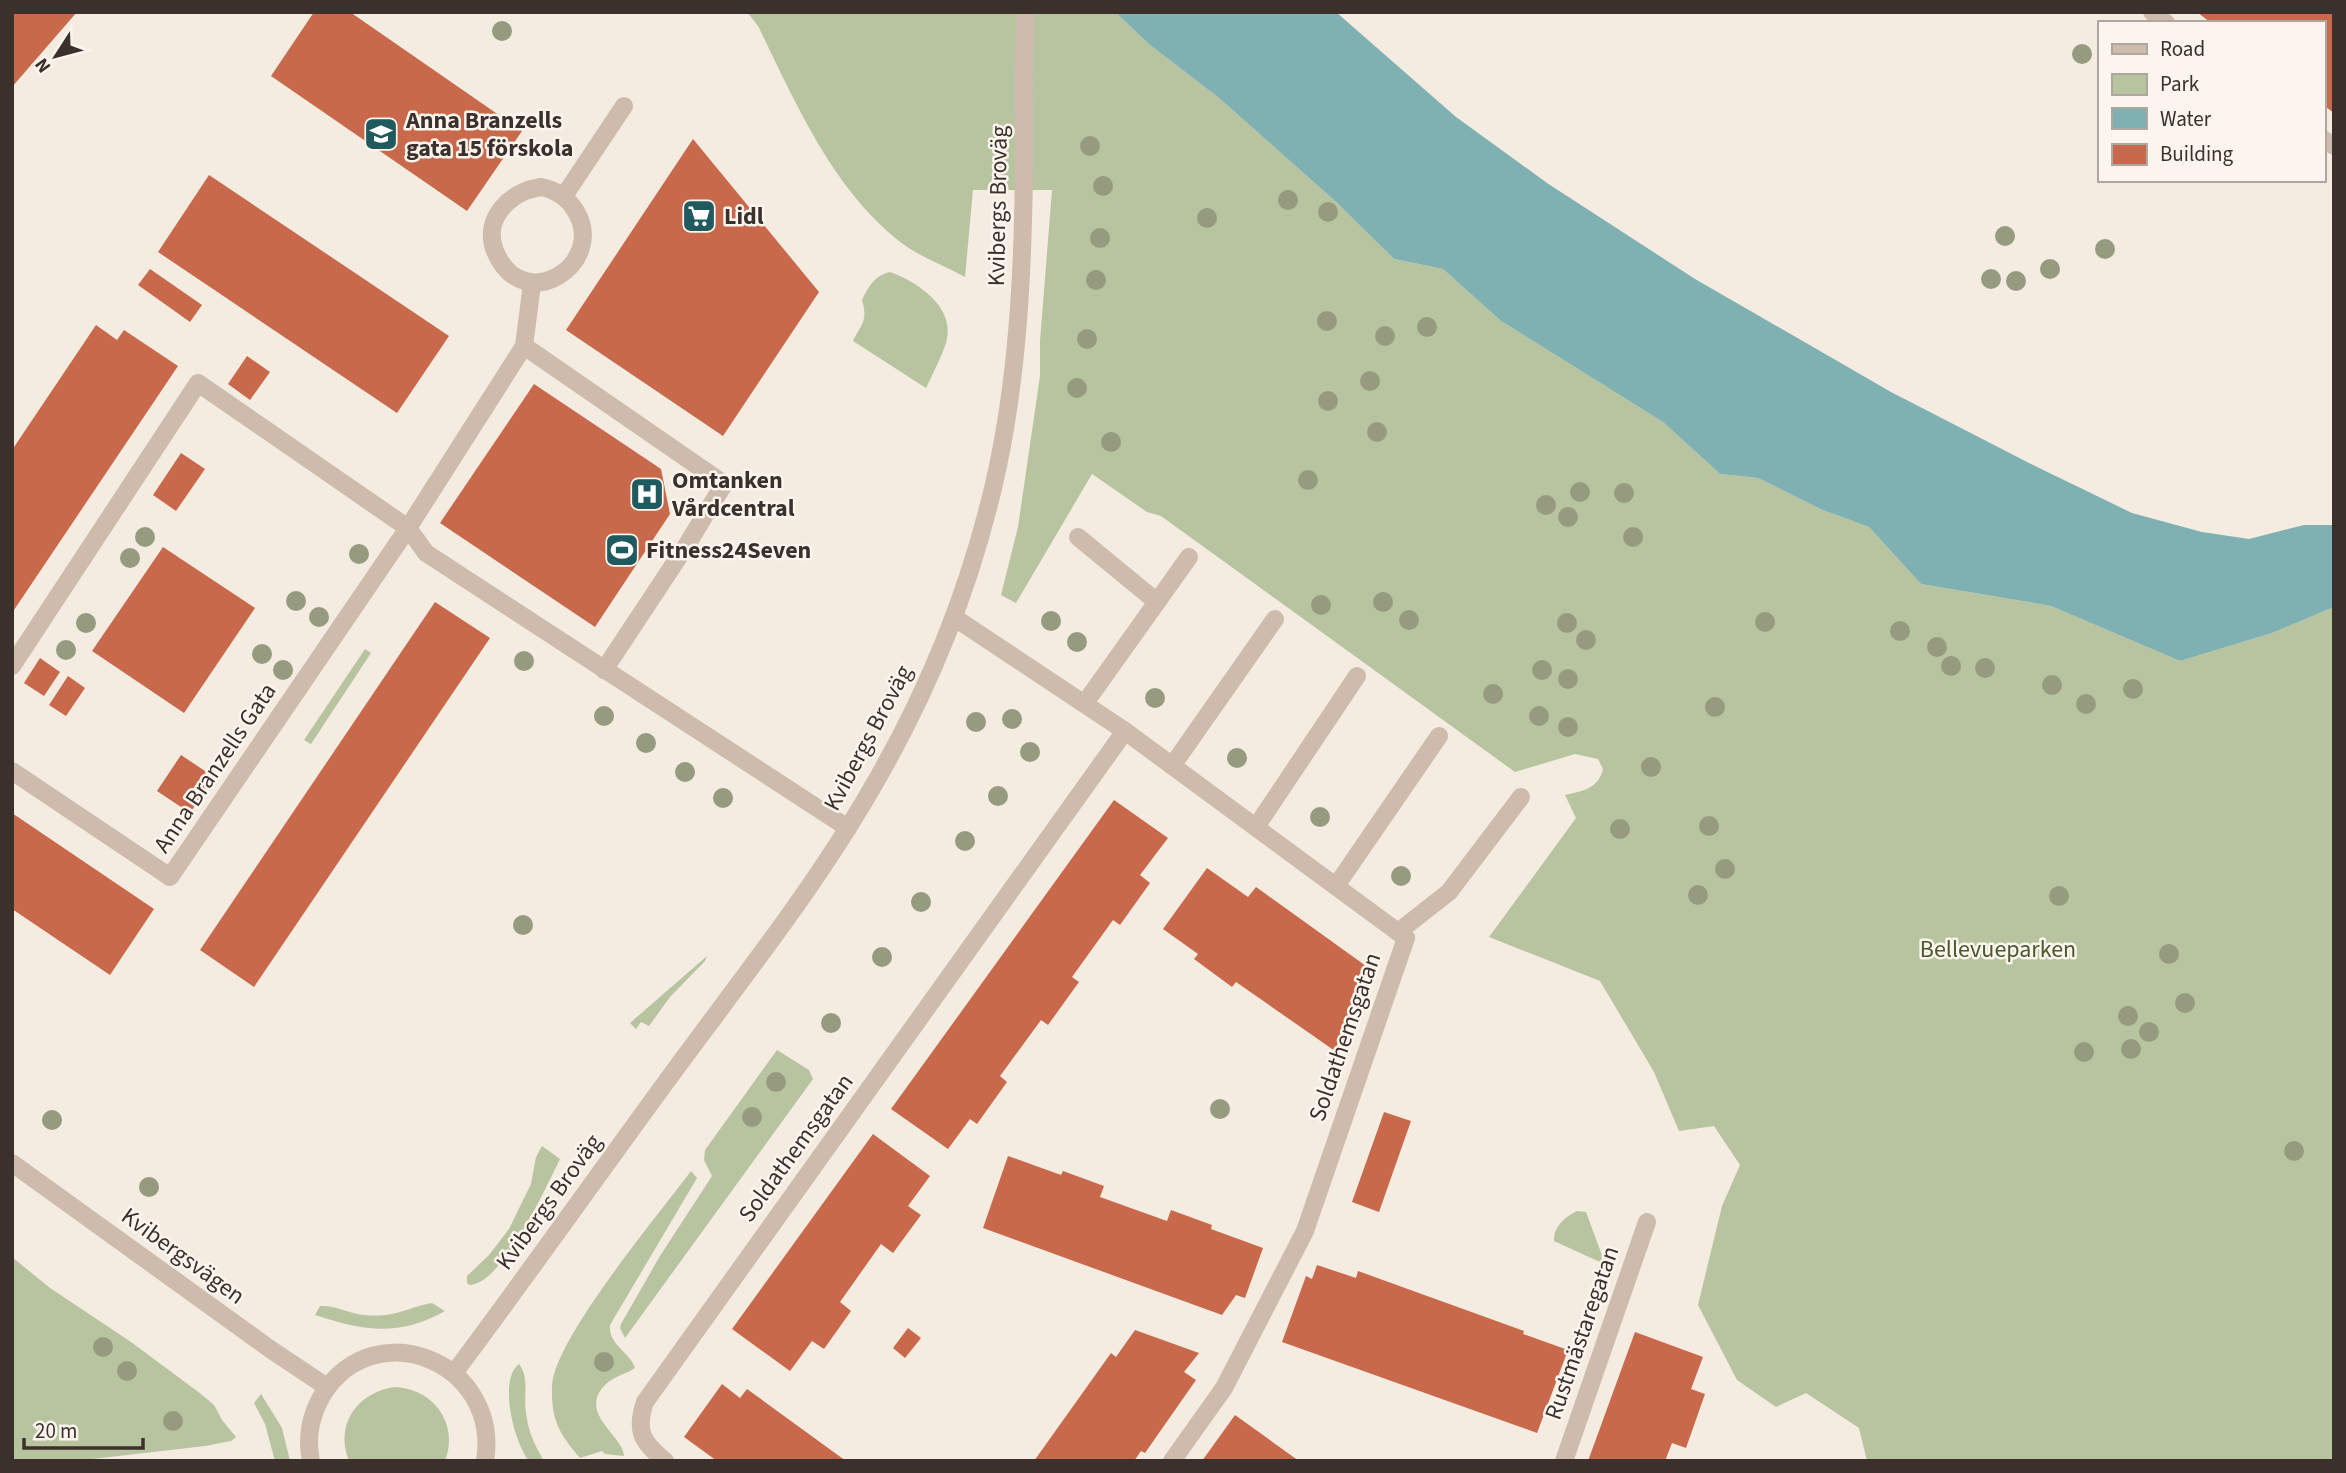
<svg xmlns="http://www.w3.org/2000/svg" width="2346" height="1473" font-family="'Source Sans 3',sans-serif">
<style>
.green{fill:#b8c4a0}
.water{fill:#7fb0b2}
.building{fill:#c8694b}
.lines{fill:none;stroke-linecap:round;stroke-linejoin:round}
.minor{stroke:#cdbbac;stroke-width:18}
.tree{fill:#969b7f}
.labels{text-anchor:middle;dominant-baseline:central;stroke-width:5;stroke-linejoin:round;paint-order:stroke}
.poi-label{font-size:24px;font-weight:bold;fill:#3b302b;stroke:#fbf5ee;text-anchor:start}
.street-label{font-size:24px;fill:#3b302b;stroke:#fbf5ee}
.park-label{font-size:24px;fill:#4a5a2e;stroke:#fbf5ee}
</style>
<rect width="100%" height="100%" fill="#f4ebe1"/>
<!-- green -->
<g class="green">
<path d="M747,12H1115L1150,45L1219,98L1335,201L1394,259L1443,269L1501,321L1663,422L1720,474L1758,478L1820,509L1869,527L1921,584L2051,606L2180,661L2272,633L2334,607V1461H1867L1859,1428L1806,1393L1776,1407L1737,1380L1698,1305L1722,1206L1740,1165L1714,1126L1679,1131L1654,1072L1600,981L1489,937L1576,818L1565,795C1583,791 1598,789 1603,769L1598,759L1575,754L1515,772L1161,516L1147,512L1092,474L1016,603L1001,595L1018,527L1040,376V341L1052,190H973L965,277C944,265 917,256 899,241C831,187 795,101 758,26Z"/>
<path d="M890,272C918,282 957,308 946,343C941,358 933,373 926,388L853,341C862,323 868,321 862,300C869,286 874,276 890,272Z"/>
<path d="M365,649L371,653L311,744L304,740Z"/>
<path d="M707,956L705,961L670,997L649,1026L641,1022L636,1029L630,1023Z"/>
<path d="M777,1050L809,1070L813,1079L625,1338L620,1328L621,1324L660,1256L712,1176L704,1160L705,1150Z"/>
<path d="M542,1146L560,1159C546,1187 503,1283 470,1285L467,1283V1276L489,1255L509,1229L531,1184L536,1157Z"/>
<path d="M691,1171L697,1178L610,1325C608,1345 630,1352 635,1368C626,1374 615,1376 606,1384C576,1413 624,1436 624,1456L605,1454L602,1451L580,1458C559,1434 551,1419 552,1386C554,1339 660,1213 691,1171Z"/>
<path d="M1577,1211L1586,1212L1603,1258L1600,1262L1554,1241C1553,1227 1565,1217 1577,1211Z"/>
<path d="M12,1257L50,1288L131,1342L201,1394L214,1405L222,1420L236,1437L231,1441L205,1446L84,1460L12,1461Z"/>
<path d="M432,1303L445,1311C398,1337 364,1331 315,1315L320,1306C335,1305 350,1314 365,1315C395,1318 406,1308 432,1303Z"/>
<path d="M519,1364C530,1379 523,1396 526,1413C528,1431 535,1446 544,1461H529C514,1443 498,1379 519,1364Z"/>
<path d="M395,1387C434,1389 459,1424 445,1461H349C334,1424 358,1392 395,1387Z"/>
<path d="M261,1394L282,1428L290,1461H275L265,1424L254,1403Z"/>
</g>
<!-- water -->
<path class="water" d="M1115,12H1336L1456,117L1547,183L1695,279L1891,392L2029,463L2132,513L2202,532L2249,539L2304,525H2334V607L2272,633L2180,661L2051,606L1921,584L1869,527L1820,509L1758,478L1720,474L1663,422L1501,321L1443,269L1394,259L1335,201L1219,98L1150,45Z"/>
<!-- building -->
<g class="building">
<path d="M12,12H77L12,87Z"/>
<path d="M314,12H350L522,131L467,211L271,76Z"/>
<path d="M2197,12H2334V113L2323,105V23H2211Z"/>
<path d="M693,139L819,292L723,436L566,330Z"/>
<path d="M209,175L449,336L397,413L158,252Z"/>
<path d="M150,269L202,305L190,322L138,285Z"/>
<path d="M96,325L117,340L124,330L178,366L12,613V450Z"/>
<path d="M247,356L270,372L250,400L228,384Z"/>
<path d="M534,384L661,469L670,514L595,627L440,523Z"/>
<path d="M181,453L205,469L176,511L153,495Z"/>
<path d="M163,547L255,608L184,713L92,651Z"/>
<path d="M435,602L490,638L254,987L200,950Z"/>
<path d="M40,658L60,672L44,696L24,683Z"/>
<path d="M68,676L85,688L66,716L49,705Z"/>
<path d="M181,755L214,777L190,813L157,791Z"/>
<path d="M1114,800L1168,838L1140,875L1150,883L1120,925L1113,920L1072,977L1079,982L1048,1025L1041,1020L1000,1076L1007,1082L977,1124L970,1119L948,1149L891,1109Z"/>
<path d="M12,813L154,909L110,975L12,909Z"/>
<path d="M1207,868L1248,897L1256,887L1366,966L1335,1051L1236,982L1232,987L1194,959L1198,954L1163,929Z"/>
<path d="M1384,1112L1411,1121L1379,1212L1352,1202Z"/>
<path d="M873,1134L930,1176L908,1206L921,1215L893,1253L881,1244L840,1302L851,1311L824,1349L812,1341L790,1371L732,1329Z"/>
<path d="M1008,1156L1061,1175L1063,1171L1104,1186L1100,1197L1167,1221L1171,1210L1212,1225L1211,1229L1263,1248L1245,1298L1236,1295L1222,1315L983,1228Z"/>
<path d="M1317,1265L1356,1278L1358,1271L1524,1331L1523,1334L1568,1350L1537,1433L1282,1342L1306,1276L1312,1279Z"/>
<path d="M908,1328L921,1338L905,1358L893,1348Z"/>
<path d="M1135,1330L1199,1353L1184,1372L1196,1380L1145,1453L1141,1451L1134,1461H1034L1111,1353L1116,1357Z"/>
<path d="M1635,1332L1703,1357L1691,1389L1705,1394L1686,1448L1672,1443L1665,1461H1588Z"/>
<path d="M722,1384L740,1398L747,1389L846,1461H717L684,1437Z"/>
<path d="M1235,1415L1299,1461H1202Z"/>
</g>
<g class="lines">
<!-- minor -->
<g class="minor">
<path d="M2152,12L2166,23"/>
<path d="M2323,139L2334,146"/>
<path d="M541,187C556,190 567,197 575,210C609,263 523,319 495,251C482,218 511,191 541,187Z"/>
<path d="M564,196L624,106"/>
<path d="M524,346L724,484L688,543L604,670"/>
<path d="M1078,537L1157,602"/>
<path d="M955,618L1125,731L1406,938L1305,1231L1224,1388L1172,1461"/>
<path d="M12,666L198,383L408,528L426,553L848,828"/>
<path d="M1085,703L1189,557"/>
<path d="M1172,766L1275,619"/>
<path d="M12,771L170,877L408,528L524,346L532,284"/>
<path d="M1256,827L1357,676"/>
<path d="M1336,886L1439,736"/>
<path d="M1398,932L1449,892L1521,797"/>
<path d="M12,1163L270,1349L327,1387"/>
<path d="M454,1373C526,1277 595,1179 666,1082C736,986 812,892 872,788C927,694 969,591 994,484C1018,380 1023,272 1024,165C1025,114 1022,63 1026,12"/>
<path d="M311,1461C306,1437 311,1414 323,1394C376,1311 501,1363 485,1461"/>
<path d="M665,1461C642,1442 635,1431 645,1402L1125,731"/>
<path d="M1564,1461L1647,1222"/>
</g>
</g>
<!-- trees -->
<g class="tree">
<circle cx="502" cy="31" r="10"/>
<circle cx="2082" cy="54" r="10"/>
<circle cx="1090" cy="146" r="10"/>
<circle cx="1103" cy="186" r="10"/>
<circle cx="1288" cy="200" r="10"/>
<circle cx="1328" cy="212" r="10"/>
<circle cx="1207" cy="218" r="10"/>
<circle cx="2005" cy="236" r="10"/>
<circle cx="1100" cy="238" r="10"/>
<circle cx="2105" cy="249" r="10"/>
<circle cx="2050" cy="269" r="10"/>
<circle cx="1991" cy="279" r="10"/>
<circle cx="1096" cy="280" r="10"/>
<circle cx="2016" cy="281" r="10"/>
<circle cx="1327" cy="321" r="10"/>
<circle cx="1427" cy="327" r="10"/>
<circle cx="1385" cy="336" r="10"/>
<circle cx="1087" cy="339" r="10"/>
<circle cx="1370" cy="381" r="10"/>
<circle cx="1077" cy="388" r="10"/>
<circle cx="1328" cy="401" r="10"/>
<circle cx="1377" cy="432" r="10"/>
<circle cx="1111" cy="442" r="10"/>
<circle cx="1308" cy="480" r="10"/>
<circle cx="1580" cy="492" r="10"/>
<circle cx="1624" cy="493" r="10"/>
<circle cx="1546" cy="505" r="10"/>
<circle cx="1568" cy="517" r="10"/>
<circle cx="145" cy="537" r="10"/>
<circle cx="1633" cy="537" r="10"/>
<circle cx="359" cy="554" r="10"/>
<circle cx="130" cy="558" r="10"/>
<circle cx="296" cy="601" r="10"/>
<circle cx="1383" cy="602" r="10"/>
<circle cx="1321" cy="605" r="10"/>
<circle cx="319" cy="617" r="10"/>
<circle cx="1409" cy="620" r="10"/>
<circle cx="1051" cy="621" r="10"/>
<circle cx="1765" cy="622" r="10"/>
<circle cx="86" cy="623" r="10"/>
<circle cx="1567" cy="623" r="10"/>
<circle cx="1900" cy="631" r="10"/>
<circle cx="1586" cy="640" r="10"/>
<circle cx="1077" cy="642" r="10"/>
<circle cx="1937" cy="647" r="10"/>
<circle cx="66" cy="650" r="10"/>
<circle cx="262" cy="654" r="10"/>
<circle cx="524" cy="661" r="10"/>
<circle cx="1951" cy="666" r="10"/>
<circle cx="1985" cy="668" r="10"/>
<circle cx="283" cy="670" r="10"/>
<circle cx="1542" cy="670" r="10"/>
<circle cx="1568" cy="679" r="10"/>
<circle cx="2052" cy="685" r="10"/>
<circle cx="2133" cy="689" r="10"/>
<circle cx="1493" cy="694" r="10"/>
<circle cx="1155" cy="698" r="10"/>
<circle cx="2086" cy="704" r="10"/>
<circle cx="1715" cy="707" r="10"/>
<circle cx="604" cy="716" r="10"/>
<circle cx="1539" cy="716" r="10"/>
<circle cx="1012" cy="719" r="10"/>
<circle cx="976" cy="722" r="10"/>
<circle cx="1568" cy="727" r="10"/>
<circle cx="646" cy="743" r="10"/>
<circle cx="1030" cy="752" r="10"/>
<circle cx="1237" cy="758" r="10"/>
<circle cx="1651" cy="767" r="10"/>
<circle cx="685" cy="772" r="10"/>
<circle cx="998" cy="796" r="10"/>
<circle cx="723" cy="798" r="10"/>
<circle cx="1320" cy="817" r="10"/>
<circle cx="1709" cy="826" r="10"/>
<circle cx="1620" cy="829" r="10"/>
<circle cx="965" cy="841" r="10"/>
<circle cx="1725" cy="869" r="10"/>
<circle cx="1401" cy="876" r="10"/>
<circle cx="1698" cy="895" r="10"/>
<circle cx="2059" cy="896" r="10"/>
<circle cx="921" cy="902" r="10"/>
<circle cx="523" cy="925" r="10"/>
<circle cx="2169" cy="954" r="10"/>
<circle cx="882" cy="957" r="10"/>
<circle cx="2185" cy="1003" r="10"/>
<circle cx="2128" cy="1016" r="10"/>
<circle cx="831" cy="1023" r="10"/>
<circle cx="2149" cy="1032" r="10"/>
<circle cx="2131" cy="1049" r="10"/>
<circle cx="2084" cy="1052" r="10"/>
<circle cx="776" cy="1082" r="10"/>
<circle cx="1220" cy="1109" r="10"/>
<circle cx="752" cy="1117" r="10"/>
<circle cx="52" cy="1120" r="10"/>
<circle cx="2294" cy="1151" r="10"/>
<circle cx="149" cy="1187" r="10"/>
<circle cx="103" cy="1347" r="10"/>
<circle cx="604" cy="1362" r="10"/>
<circle cx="127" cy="1371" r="10"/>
<circle cx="173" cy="1421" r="10"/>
</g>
<!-- icons -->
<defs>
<g id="school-square" transform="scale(1.75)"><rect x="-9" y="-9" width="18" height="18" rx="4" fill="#1f5a5e" stroke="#fbf5ee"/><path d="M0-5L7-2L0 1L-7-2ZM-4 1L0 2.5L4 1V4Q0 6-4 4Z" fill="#fff"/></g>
<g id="supermarket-square" transform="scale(1.75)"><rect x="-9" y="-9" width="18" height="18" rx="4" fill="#1f5a5e" stroke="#fbf5ee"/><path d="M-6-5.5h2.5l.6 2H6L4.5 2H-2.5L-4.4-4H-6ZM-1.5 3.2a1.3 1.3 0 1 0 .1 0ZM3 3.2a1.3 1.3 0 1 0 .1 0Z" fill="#fff"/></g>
<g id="hospital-square" transform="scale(1.75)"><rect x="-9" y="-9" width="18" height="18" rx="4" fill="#1f5a5e" stroke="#fbf5ee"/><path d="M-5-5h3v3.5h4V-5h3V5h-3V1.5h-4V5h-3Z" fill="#fff"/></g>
<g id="stadium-square" transform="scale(1.75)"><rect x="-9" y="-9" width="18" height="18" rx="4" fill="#1f5a5e" stroke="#fbf5ee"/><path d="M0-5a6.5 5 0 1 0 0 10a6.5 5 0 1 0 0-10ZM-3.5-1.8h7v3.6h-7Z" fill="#fff"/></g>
</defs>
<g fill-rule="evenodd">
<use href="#school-square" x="381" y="134"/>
<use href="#supermarket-square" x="699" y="216"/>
<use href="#hospital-square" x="647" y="494"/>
<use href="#stadium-square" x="622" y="550"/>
</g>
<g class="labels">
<!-- poi labels -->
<g class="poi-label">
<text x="406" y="120">Anna Branzells<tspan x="406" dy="28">gata 15 förskola</tspan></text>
<text x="724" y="216">Lidl</text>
<text x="672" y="480">Omtanken<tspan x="672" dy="28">Vårdcentral</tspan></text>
<text x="646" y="550">Fitness24Seven</text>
</g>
<!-- street labels -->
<g class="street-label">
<text transform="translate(998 206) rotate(-89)">Kvibergs Broväg</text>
<text transform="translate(868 738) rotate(-62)">Kvibergs Broväg</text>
<text transform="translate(215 768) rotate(-56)">Anna Branzells Gata</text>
<text transform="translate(1345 1037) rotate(-71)">Soldathemsgatan</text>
<text transform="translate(796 1148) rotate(-54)">Soldathemsgatan</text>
<text transform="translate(549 1202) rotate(-54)">Kvibergs Broväg</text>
<text transform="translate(183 1256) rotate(36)">Kvibergsvägen</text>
<text transform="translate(1582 1333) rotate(-71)">Rustmästaregatan</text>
</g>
<!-- park labels -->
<g class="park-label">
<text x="1998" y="949">Bellevueparken</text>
</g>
</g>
<!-- border -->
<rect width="2346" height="1473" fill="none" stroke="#3b302b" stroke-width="28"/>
<!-- legend -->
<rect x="2098" y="21" width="228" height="161" fill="#fbf5ee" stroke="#aea6a0" stroke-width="2"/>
<rect x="2112" y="44" width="35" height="10" fill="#cdbbac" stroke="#aea6a0" stroke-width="2"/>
<text x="2160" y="56" font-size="21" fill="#3b302b">Road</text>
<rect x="2112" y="74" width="35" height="21" fill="#b8c4a0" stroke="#aea6a0" stroke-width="2"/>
<text x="2160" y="91" font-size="21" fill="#3b302b">Park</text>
<rect x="2112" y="108" width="35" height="21" fill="#7fb0b2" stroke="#aea6a0" stroke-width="2"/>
<text x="2160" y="126" font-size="21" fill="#3b302b">Water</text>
<rect x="2112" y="144" width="35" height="21" fill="#c8694b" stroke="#aea6a0" stroke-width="2"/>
<text x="2160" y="161" font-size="21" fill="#3b302b">Building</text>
<!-- north arrow -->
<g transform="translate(56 56) rotate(234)" stroke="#fbf5ee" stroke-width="5" paint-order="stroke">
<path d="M0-5L12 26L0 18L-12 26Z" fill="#3b302b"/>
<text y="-10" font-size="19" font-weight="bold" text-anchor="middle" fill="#3b302b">N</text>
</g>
<!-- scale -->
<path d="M24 1438v10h119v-10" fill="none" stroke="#3b302b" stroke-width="3.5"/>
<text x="35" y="1438" font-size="21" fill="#3b302b" stroke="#fbf5ee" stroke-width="5" paint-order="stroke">20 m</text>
</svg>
